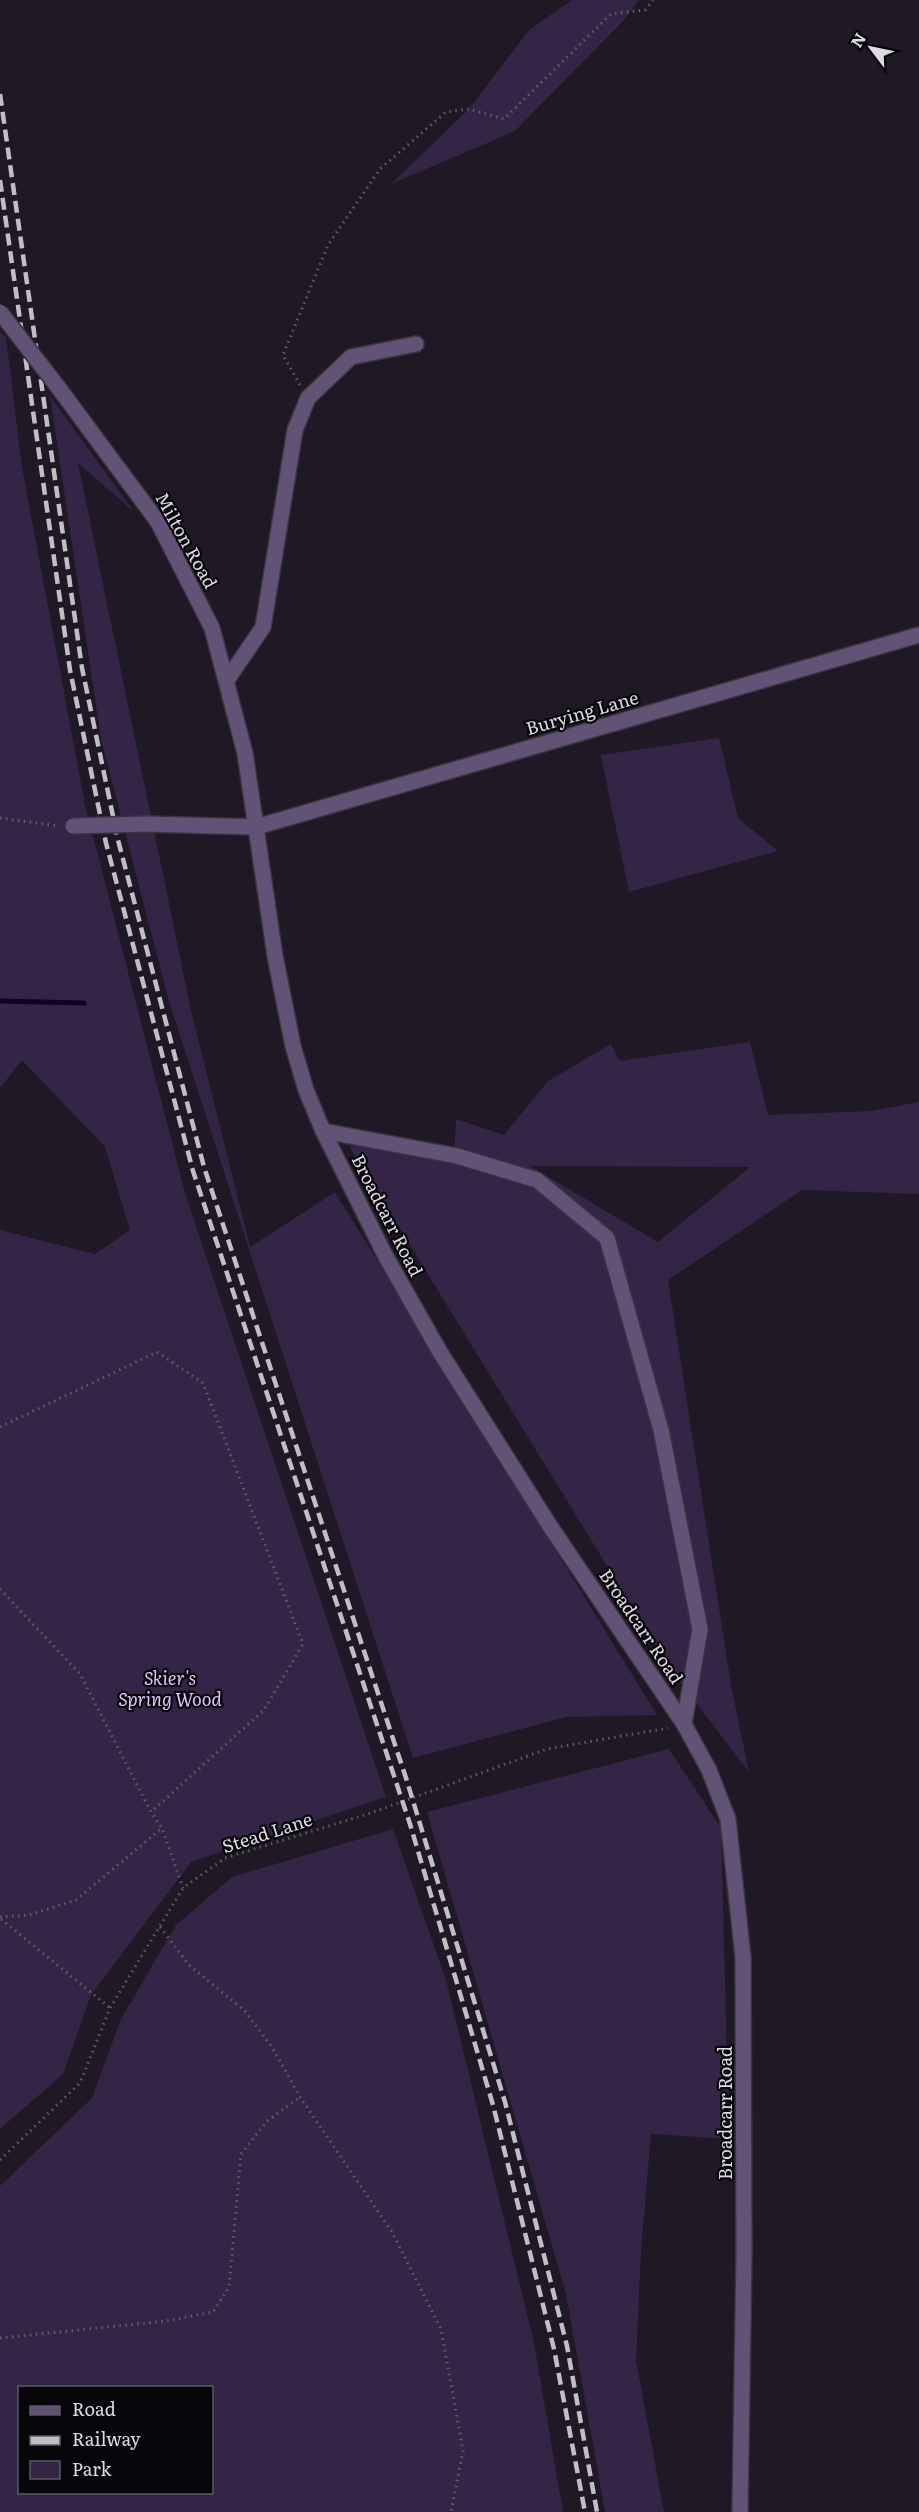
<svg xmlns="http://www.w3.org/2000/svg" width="919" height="2512" font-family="Literata,serif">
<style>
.green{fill:#342547;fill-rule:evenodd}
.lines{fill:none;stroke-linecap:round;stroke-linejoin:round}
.stream{stroke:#130224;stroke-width:5}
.minor-casing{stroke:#393440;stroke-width:18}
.path{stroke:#605c67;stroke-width:3;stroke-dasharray:1.5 4.5;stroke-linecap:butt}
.minor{stroke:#625376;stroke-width:15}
.rail{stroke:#c2bec7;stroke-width:4.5;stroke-dasharray:12 6;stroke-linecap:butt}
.minor-bridge-casing{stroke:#393440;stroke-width:18;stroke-linecap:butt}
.minor-bridge{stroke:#625376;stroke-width:15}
.labels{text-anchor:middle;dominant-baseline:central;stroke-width:4.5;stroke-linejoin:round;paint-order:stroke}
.street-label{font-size:18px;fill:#dedae3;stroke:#07060a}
.park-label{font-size:18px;font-style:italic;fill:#ddc6fe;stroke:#07060a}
</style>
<rect width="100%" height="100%" fill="#1e1925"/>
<!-- green -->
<g class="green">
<path d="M572,0H639L623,21L515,131L391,184L469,109L529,30Z"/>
<path d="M0,332L6,337L22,467L85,805L185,1193L386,1797L191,1862L91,1995L63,2074L0,2129V1230L95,1254L130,1230L105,1147L22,1060L0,1088Z"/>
<path d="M50,396L134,512L78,463L192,1015L250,1247L335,1192L657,1715L566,1717L413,1758L168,998L101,739Z"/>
<path d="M719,738L738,818L778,851L629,892L601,755Z"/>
<path d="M750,1042L768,1115L871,1111L919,1102V1194L802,1190L668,1280L731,1685L749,1772L671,1670L351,1149L347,1127L454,1153L456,1119L504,1135L548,1081L611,1044L619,1061ZM530,1166L749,1167V1168L658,1242Z"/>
<path d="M669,1749L721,1828L729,2139L651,2134L641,2251L636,2360L664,2512H605L566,2294L427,1812Z"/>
<path d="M393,1829L446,1980L534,2343L563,2512H0V2186L92,2098L121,2019L176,1925L232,1877ZM20,2388H212V2492H20Z"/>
</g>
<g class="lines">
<!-- stream -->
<path class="stream" d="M0,1001L84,1003"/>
<!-- minor casing -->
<g class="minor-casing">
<g id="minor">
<path d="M58,387L158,522L212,628L245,753L275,956L293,1046L306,1090L323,1131L386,1257L440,1352L550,1526L684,1724L709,1770L728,1819L743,1957L744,2253L740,2512"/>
<path d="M227,680L263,627L295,430L308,398L351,357L416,344"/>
<path d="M145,824L256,827L919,635"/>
<path d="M323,1131L457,1156L537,1180L607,1238L661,1430L700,1629L684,1724"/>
</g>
</g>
<!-- path -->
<g class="path">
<path d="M300,385L283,355L328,245L380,169L446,112L469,109L504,119L611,14L645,10L653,0"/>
<path d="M0,818L58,826"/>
<path d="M0,1427L157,1352L203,1383L303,1644L264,1710L151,1812"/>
<path d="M0,1589L80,1674L151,1812L162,1828L183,1888"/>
<path d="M0,1917L29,1915L76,1900L162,1828"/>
<path d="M1,1919L110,2008"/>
<path d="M160,1927L189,1965L245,2011L272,2047L300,2097L392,2232L441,2329L463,2451L451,2512"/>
<path d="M0,2160L80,2083L110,2008L183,1888L225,1858L371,1813L547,1749L668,1728"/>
<path d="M0,2338L166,2321L213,2312L229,2287L241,2154L267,2121L300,2097"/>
</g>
<!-- minor -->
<use href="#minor" class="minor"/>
<!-- rail -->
<g class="rail">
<path d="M0,94L82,668L118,840L204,1167L406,1778L505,2102L567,2346L597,2512"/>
<path d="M0,180L70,670L106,843L193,1171L410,1824L493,2105L554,2349L585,2512"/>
</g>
<!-- minor-bridge casing -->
<g class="minor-bridge-casing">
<g id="minor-bridge">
<path d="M0,312L58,387"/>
<path d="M73,826L145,824"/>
</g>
</g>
<!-- minor-bridge -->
<use href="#minor-bridge" class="minor-bridge"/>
</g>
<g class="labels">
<!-- street labels -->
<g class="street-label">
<text transform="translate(187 540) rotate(61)">Milton Road</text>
<text transform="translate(582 712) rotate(-16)">Burying Lane</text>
<text transform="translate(388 1215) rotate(63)">Broadcarr Road</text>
<text transform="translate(642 1626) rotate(56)">Broadcarr Road</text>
<text transform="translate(267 1832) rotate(-18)">Stead Lane</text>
<text transform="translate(724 2113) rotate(-90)">Broadcarr Road</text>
</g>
<!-- park labels -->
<g class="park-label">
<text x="170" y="1677">Skier's<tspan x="170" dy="21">Spring Wood</tspan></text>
</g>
</g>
<!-- legend -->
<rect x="18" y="2386" width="195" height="108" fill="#07060a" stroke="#5d5b61" stroke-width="1.5"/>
<rect x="30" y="2406" width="30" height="9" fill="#625376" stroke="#5d5b61" stroke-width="1.5"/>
<text x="72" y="2416" font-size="18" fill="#dedae3">Road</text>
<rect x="30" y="2436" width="30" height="9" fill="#c2bec7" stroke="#5d5b61" stroke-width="1.5"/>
<text x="72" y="2446" font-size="18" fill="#dedae3">Railway</text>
<rect x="30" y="2461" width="30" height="18" fill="#342547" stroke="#5d5b61" stroke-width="1.5"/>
<text x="72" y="2476" font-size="18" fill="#dedae3">Park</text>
<!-- north arrow -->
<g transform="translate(871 48) rotate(302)" stroke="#07060a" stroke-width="4.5" paint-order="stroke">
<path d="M0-4.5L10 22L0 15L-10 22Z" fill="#dedae3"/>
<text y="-9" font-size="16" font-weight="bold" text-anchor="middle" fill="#dedae3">N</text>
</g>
</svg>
